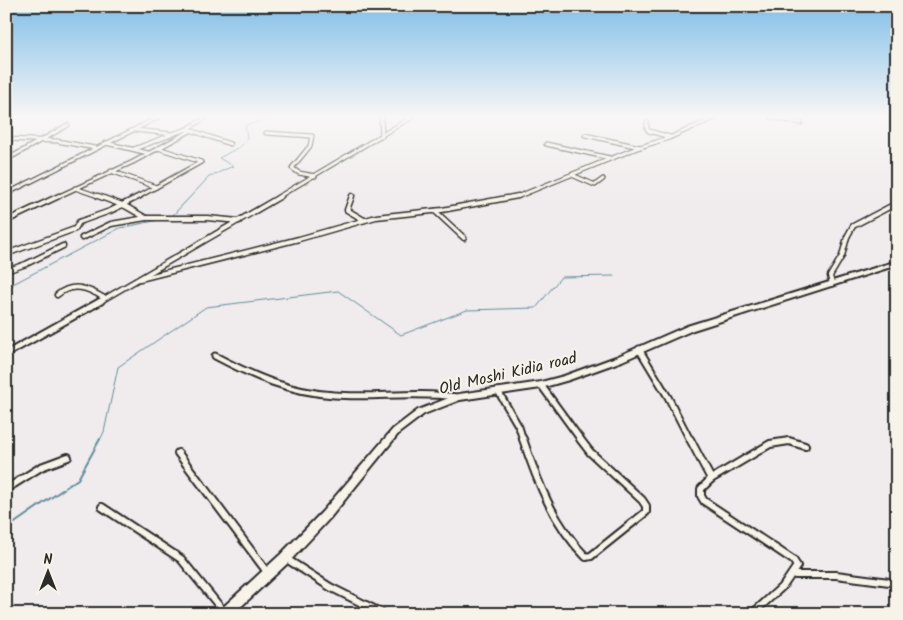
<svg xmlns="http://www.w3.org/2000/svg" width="903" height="620" font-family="Kalam,sans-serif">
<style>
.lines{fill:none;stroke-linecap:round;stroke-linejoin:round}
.stream-far1{stroke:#628e9c;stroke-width:1}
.stream{stroke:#628e9c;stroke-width:2}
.street-far3-casing{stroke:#2b2b2b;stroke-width:5.5}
.street-far2-casing{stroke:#2b2b2b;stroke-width:7}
.street-far1-casing{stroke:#2b2b2b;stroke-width:9}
.street-casing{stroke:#2b2b2b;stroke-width:10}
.secondary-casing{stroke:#2b2b2b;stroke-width:4}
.street-far3{stroke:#f7f3e8;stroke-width:3}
.street-far2{stroke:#f7f3e8;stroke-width:4}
.street-far1{stroke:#f7f3e8;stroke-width:5}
.street{stroke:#f7f3e8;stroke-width:6}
.secondary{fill:#f7f3e8;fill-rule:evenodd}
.labels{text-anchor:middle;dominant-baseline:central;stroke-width:4;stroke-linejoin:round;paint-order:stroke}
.near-street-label{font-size:16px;fill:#2b2b2b;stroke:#f7f3e8}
</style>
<rect width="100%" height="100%" fill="#f0ebec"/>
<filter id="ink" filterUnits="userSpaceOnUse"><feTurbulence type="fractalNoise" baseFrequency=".02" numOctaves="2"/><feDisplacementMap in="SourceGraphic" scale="10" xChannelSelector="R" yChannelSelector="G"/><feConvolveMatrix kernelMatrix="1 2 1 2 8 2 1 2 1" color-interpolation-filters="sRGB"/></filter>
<g filter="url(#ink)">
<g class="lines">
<!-- stream-far1 -->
<g class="stream-far1">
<path d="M172,216L209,177L233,166L219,158L241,146L247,138L245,125L278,117"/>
<path d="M6,301L13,284L120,228L164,219"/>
<path d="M100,440L104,432L118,367L206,307L338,291L401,335L467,310L536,308L561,277L614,276"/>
</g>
<!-- stream -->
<path class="stream" d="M6,529L78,479L100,439"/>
<!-- street-far3 casing -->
<g class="street-far3-casing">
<g id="street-far3">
<path d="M381,117L382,136"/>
<path d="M771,117L801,123"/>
<path d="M647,122V129L649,131L670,137"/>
<path d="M187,129L207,117"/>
<path d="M135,130L172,134L187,129L230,144"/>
<path d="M266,133L312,136L310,146L292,168L299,173L315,176"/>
<path d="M585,135L640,147"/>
<path d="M6,139L57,141L95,148"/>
<path d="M106,143L148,153"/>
<path d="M546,144L610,158"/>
<path d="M134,149L171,135"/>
<path d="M6,160L68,125"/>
<path d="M111,171L156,187"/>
<path d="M572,175L595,185L603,179"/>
<path d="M75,188L101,197"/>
<path d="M6,194L159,117"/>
<path d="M57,197L133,162L192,130"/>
<path d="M138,197L201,162L158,148"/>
<path d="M278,197L412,117"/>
<path d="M511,197L519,196L637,148L669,138L716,117"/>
</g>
</g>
<!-- street-far2 casing -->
<g class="street-far2-casing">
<g id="street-far2">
<path d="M98,196L125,206L146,218H207L239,221"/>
<path d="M352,196L347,210L364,220"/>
<path d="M435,211L464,238"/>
<path d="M6,221L59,196"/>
<path d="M82,238L111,224L146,218"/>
<path d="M6,254L75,229L79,222L110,211L140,196"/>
<path d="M6,271L26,264L63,246"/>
<path d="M140,279L299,239L376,217L442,210L518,196"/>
<path d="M832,284L830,276L842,256L847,237L853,226L897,203"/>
<path d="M57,295C73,282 88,288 104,298"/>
<path d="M99,302L281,196"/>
</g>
</g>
<!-- street-far1 casing -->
<g class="street-far1-casing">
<g id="street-far1">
<path d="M639,349L668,397L690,440"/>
<path d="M6,354L101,301"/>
<path d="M215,356C255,377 289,392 334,395C376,398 414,391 457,397"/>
<path d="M541,385L581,440"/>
<path d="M498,391L519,427L523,440"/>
</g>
</g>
<!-- street casing -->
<g class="street-casing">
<g id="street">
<path d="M523,439C537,481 554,525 586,557L591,556L646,512V506L642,500L590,452L580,439"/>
<path d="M690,439L711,479L701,489V496L704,501L793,560L797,566L784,585L752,614"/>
<path d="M178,453L267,572"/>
<path d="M711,479L770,444L789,441L805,446"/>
<path d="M6,489L41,467L68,457"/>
<path d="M102,507L181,559L224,612"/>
<path d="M285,558L330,587L384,614"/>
<path d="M795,575H836L897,583"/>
</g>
</g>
<!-- secondary casing -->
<g class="secondary-casing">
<path id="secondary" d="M897,261V265L693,330L622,361L569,380L541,388L460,400L424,414L399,433L330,518L289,562L233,614H218L220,610L281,554L322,512L393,429L418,410L459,394L541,382L564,376L616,357L687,326Z"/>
</g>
<!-- street-far3 -->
<use href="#street-far3" class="street-far3"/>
<!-- street-far2 -->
<use href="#street-far2" class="street-far2"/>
<!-- street-far1 -->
<use href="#street-far1" class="street-far1"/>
<!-- street -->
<use href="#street" class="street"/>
<!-- secondary -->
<use href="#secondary" class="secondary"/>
</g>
</g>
<!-- sky -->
<linearGradient id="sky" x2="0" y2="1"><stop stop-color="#81bfe8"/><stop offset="0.57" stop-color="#f8f6f6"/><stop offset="1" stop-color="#f8f6f6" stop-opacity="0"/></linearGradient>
<rect width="903" height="204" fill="url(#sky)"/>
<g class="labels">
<!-- near-street labels -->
<g class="near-street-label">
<text transform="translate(508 374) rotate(-13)">Old Moshi Kidia road</text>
</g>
</g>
<!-- margin -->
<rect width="903" height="620" fill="none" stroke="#f7f3e8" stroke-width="25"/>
<rect x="12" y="12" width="878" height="595" fill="none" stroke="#2b2b2b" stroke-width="2" filter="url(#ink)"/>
<!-- north arrow -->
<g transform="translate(48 572)" stroke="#f7f3e8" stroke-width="4" paint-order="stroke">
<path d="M0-4L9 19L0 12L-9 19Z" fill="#2b2b2b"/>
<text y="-8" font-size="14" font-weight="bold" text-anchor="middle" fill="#2b2b2b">N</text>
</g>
</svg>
